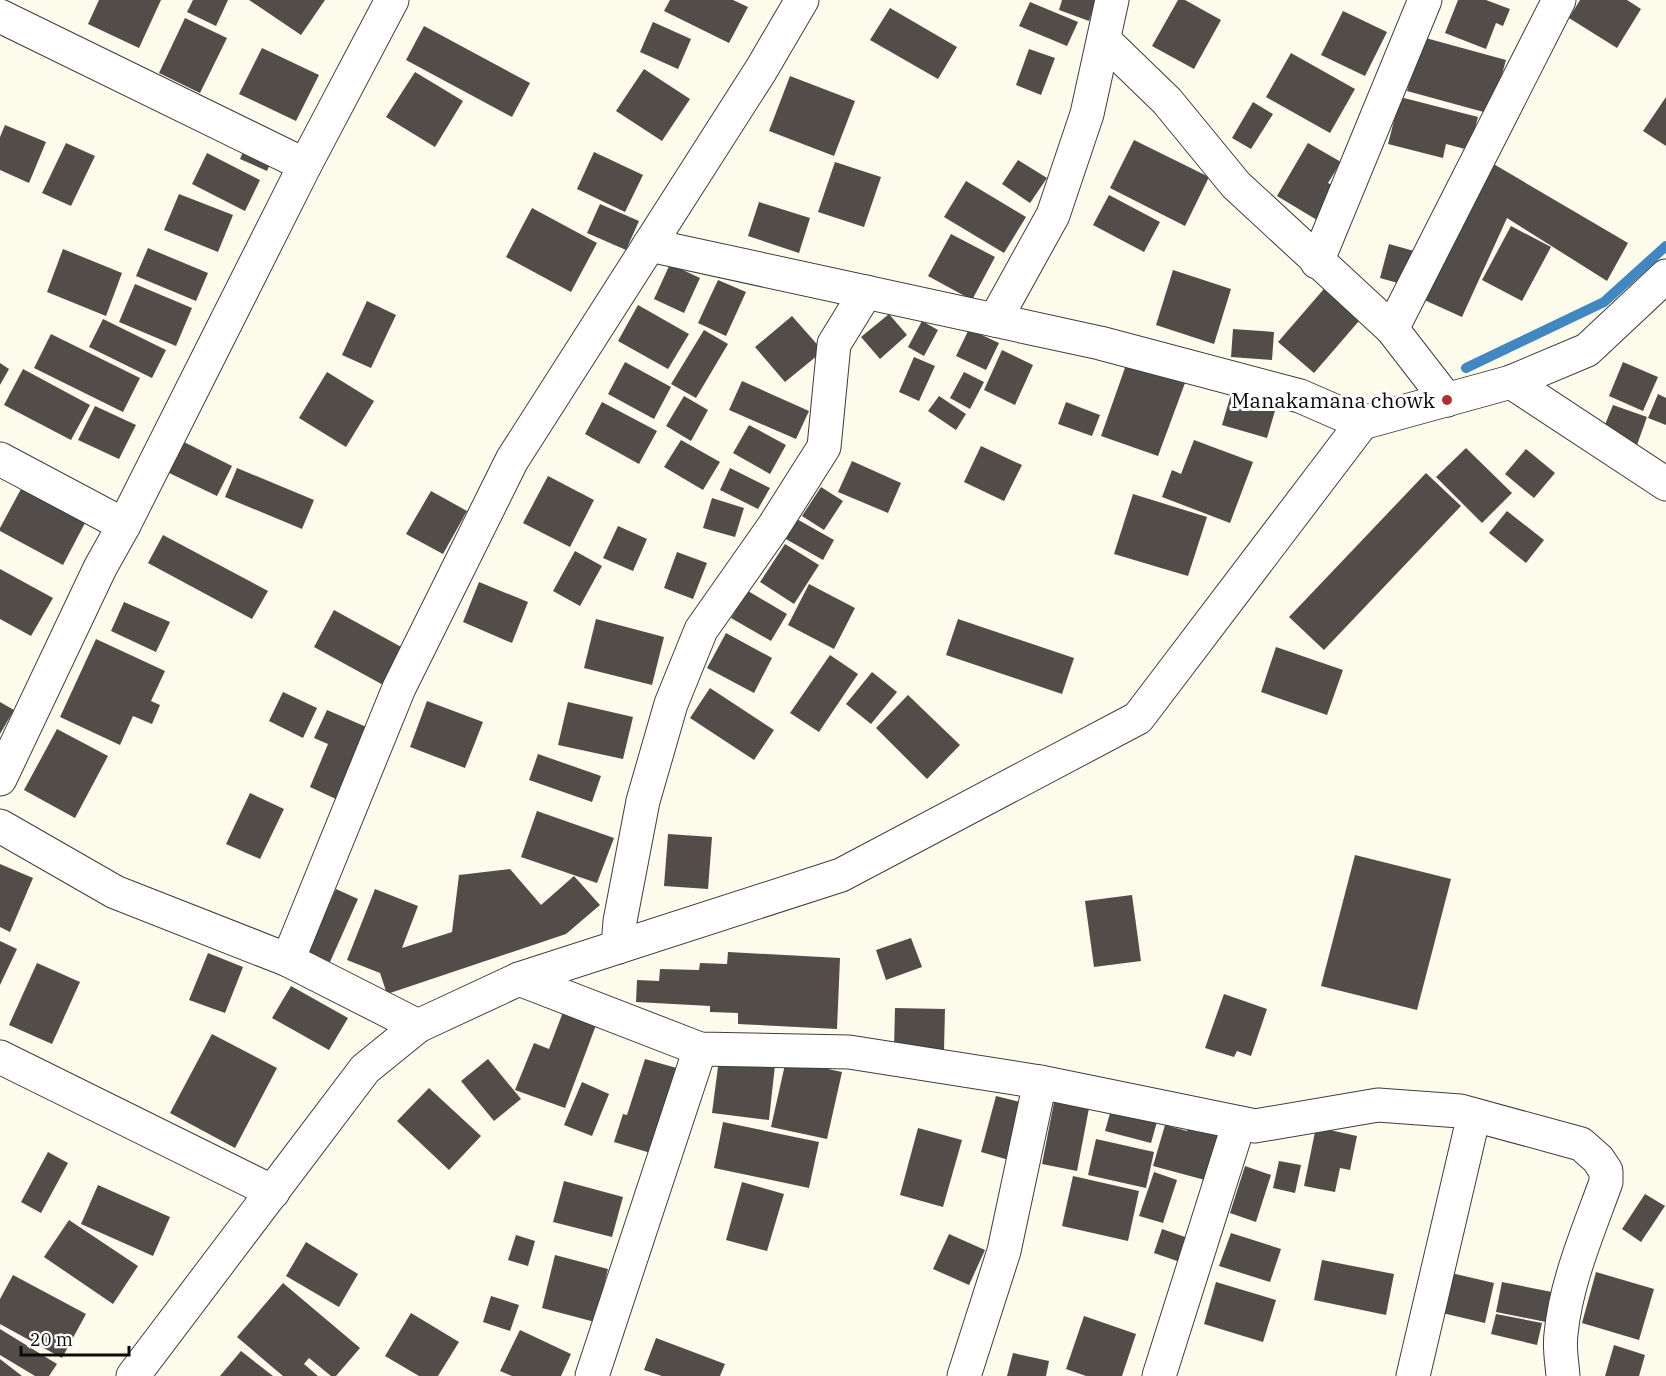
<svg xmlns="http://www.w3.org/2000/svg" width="1666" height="1376" font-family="'IBM Plex Serif',serif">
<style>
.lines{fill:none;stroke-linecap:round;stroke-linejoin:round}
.stream{stroke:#4187c2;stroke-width:10}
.building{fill:#534d49}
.minor-casing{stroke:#3e3e3e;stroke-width:35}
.minor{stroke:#fff;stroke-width:33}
.poi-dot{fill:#b0302f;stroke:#fff;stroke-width:2}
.labels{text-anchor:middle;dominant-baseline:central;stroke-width:6;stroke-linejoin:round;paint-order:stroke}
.poi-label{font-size:21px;fill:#0b0b0b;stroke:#fff;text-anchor:end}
</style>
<rect width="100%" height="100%" fill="#fdfbeb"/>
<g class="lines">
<!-- stream -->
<path class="stream" d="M1466,368L1604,302L1666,246"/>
</g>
<!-- building -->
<g class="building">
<path d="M99,0H161L139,48L88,24Z"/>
<path d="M193,0H228L216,26L187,12Z"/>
<path d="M249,0H325L301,35Z"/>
<path d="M670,0H733L748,7L729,43L664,11Z"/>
<path d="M1062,0H1096L1089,21L1059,10Z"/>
<path d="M1178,0H1185L1221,20L1194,69L1152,46Z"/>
<path d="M1458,0H1486L1510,9L1503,26L1496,23L1486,49L1445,33Z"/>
<path d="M1580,0H1627L1641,9L1617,48L1569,18Z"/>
<path d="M1030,2L1078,22L1067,46L1019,26Z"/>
<path d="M890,8L957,47L938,79L870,40Z"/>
<path d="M1343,11L1387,32L1365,76L1321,55Z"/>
<path d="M185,18L227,38L200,93L159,73Z"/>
<path d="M653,22L691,39L678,69L640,52Z"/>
<path d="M424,26L530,83L512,117L406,60Z"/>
<path d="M1422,37L1506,60L1491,114L1407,91Z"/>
<path d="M262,48L319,75L296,121L239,94Z"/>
<path d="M1029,49L1055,58L1041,95L1016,85Z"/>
<path d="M1291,53L1355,89L1330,133L1266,97Z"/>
<path d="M644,69L690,99L662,141L616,111Z"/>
<path d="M415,72L463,101L435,147L386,117Z"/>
<path d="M790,76L855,101L834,156L769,131Z"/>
<path d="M1400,97L1478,117L1469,150L1446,144L1443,158L1388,144Z"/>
<path d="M1666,97V146L1643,131Z"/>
<path d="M1253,102L1273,114L1251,149L1232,138Z"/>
<path d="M5,125L46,142L29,183L0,170V137Z"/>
<path d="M1134,140L1209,177L1185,226L1110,188Z"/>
<path d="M248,141L275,153L267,171L240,159Z"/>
<path d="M66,143L95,156L71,206L42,193Z"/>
<path d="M1308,143L1341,162L1328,183L1335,187L1317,220L1277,196Z"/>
<path d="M594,152L643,175L625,212L577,189Z"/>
<path d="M207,153L260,180L245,211L192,184Z"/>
<path d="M1485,159L1628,243L1607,281L1507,218L1462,317L1422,299Z"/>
<path d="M1018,160L1047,178L1030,203L1002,184Z"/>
<path d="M835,162L881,177L864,227L818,212Z"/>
<path d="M966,181L1026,217L1004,253L944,217Z"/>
<path d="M179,194L233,215L218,252L164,230Z"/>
<path d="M1109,195L1160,222L1144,252L1093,225Z"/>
<path d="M759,202L810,218L799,253L748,236Z"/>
<path d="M600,204L639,221L626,250L587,233Z"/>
<path d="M532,208L597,243L571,292L506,257Z"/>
<path d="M1511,226L1551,247L1522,301L1482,280Z"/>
<path d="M951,234L995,257L972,300L928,276Z"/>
<path d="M1389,244L1414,251L1405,285L1380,278Z"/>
<path d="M148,248L208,273L196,301L136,276Z"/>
<path d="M63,249L122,273L106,316L47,292Z"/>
<path d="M670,264L700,278L684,313L654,299Z"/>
<path d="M1173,270L1231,289L1214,344L1156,325Z"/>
<path d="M718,280L746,292L726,336L698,323Z"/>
<path d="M1329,283L1365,314L1314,373L1278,342Z"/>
<path d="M135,284L192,308L176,346L119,322Z"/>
<path d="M367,301L396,315L371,368L342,355Z"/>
<path d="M638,305L689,334L668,369L618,341Z"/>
<path d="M889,314L907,335L880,359L861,337Z"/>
<path d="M792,316L823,351L785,382L755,347Z"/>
<path d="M103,319L166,350L152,378L89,347Z"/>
<path d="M922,321L938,330L924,356L908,347Z"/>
<path d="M969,329L999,343L986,370L956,356Z"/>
<path d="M1233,329L1274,332L1272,360L1231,357Z"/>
<path d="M704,330L728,344L696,398L671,384Z"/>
<path d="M51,334L140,378L123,412L34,368Z"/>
<path d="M1002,350L1033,365L1015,405L984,390Z"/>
<path d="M914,357L935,366L919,401L899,392Z"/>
<path d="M625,362L671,387L654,419L608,394Z"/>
<path d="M1127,362L1185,383L1158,456L1101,436Z"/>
<path d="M1623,362L1658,377L1643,411L1609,396Z"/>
<path d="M0,363L9,369L0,385Z"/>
<path d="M23,369L90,405L71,440L4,405Z"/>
<path d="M327,372L374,401L346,447L299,418Z"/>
<path d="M964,372L984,382L970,409L950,398Z"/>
<path d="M742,381L809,411L796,439L729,410Z"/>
<path d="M1232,391L1277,404L1267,438L1222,425Z"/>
<path d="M1658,394L1666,398V425L1648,418Z"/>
<path d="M684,396L708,410L691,441L666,426Z"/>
<path d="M939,396L966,414L956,430L928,411Z"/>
<path d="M602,402L657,431L639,464L585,434Z"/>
<path d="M1066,402L1100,415L1092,436L1058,424Z"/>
<path d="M1613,405L1647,417L1637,445L1602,432Z"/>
<path d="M95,406L136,425L119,459L78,440Z"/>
<path d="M749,425L786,445L770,474L733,453Z"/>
<path d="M180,440L232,466L217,496L165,471Z"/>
<path d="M681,440L720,462L703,490L664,467Z"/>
<path d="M1194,440L1253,462L1230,523L1162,497L1172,470L1181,474Z"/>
<path d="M981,446L1022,465L1004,501L964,482Z"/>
<path d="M1466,448L1512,493L1482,523L1436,477Z"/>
<path d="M1526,449L1555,473L1534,498L1505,474Z"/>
<path d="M852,461L901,483L888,513L838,492Z"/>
<path d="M237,468L314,500L302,529L225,497Z"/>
<path d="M730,468L770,488L758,509L720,490Z"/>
<path d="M1426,473L1461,506L1324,650L1289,617Z"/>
<path d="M548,476L594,500L570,547L523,523Z"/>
<path d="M821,487L843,501L824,530L802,516Z"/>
<path d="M21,489L85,523L63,565L0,531V528Z"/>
<path d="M431,491L467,511L443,554L406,534Z"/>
<path d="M1133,494L1207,517L1188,576L1114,554Z"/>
<path d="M712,498L744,508L735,537L703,528Z"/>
<path d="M1507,511L1544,540L1526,563L1489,533Z"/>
<path d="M795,518L834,540L823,560L784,538Z"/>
<path d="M618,526L647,539L633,571L603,558Z"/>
<path d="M163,535L268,591L252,619L148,563Z"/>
<path d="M785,544L819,565L794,604L760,582Z"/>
<path d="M575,551L602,566L580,606L553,591Z"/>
<path d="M677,552L707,563L693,599L664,588Z"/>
<path d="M0,569L53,598L31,636L0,619Z"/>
<path d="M479,582L528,602L512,643L463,622Z"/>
<path d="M809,584L855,608L834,649L788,625Z"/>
<path d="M748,591L787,614L771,641L731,618Z"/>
<path d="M124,602L170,622L156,652L111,631Z"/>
<path d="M334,610L405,649L385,686L314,647Z"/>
<path d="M596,619L664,637L652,685L584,668Z"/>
<path d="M958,619L1074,658L1062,694L946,655Z"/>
<path d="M726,633L772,658L754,693L707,668Z"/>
<path d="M96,639L165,671L151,701L160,705L152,724L133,716L120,745L60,717Z"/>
<path d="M1276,647L1343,670L1327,715L1261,692Z"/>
<path d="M830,655L858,674L819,732L790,713Z"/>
<path d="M872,672L897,692L871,724L846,704Z"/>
<path d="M710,688L774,730L754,760L690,718Z"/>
<path d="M283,692L317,708L303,738L269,721Z"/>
<path d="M908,695L960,745L927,779L876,728Z"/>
<path d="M427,701L483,722L465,768L410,747Z"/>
<path d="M0,702L14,710L0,734Z"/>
<path d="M568,702L633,717L623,759L558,745Z"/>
<path d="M327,710L371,729L338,800L310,787L328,744L314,738Z"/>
<path d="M57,729L108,756L75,818L24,790Z"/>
<path d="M538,754L601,776L592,802L529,780Z"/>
<path d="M250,793L284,809L260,859L226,844Z"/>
<path d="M537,811L614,838L597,883L521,857Z"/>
<path d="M668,834L712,837L708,889L664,886Z"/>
<path d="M1355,855L1451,879L1417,1010L1321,986Z"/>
<path d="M0,864L33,878L10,932L0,927Z"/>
<path d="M510,869L541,905L574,876L600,905L566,934L387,994L380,973L347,960L375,889L418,906L402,948L452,932L459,875Z"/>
<path d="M336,889L358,899L330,962L307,951Z"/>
<path d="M1132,895L1141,961L1094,967L1085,901Z"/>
<path d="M911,938L922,967L886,980L876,950Z"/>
<path d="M0,941L17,949L0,985Z"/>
<path d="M728,952L840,958L837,1029L738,1024V1013L710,1012V1006L636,1002L637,980L659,981L660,969L699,970L700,963L727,964Z"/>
<path d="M208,953L243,967L225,1013L189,1000Z"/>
<path d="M37,963L80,982L52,1044L9,1025Z"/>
<path d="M291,986L348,1018L329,1050L272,1018Z"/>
<path d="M1224,994L1267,1009L1251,1056L1237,1051L1234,1057L1205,1048Z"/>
<path d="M895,1008L945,1009L944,1050L894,1049Z"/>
<path d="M563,1012L596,1025L565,1108L515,1090L534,1043L549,1049Z"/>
<path d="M212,1034L277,1068L235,1148L170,1113Z"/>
<path d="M488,1059L521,1099L494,1121L461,1081Z"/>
<path d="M645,1059L680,1069L654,1154L614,1142L623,1114L627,1115Z"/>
<path d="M719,1059L775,1065L769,1120L712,1113Z"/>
<path d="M786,1060L842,1072L827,1139L771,1127Z"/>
<path d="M582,1082L609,1094L592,1136L564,1125Z"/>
<path d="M429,1088L481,1136L449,1170L397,1121Z"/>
<path d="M996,1096L1024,1103L1009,1160L981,1152Z"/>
<path d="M1055,1097L1090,1103L1077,1171L1042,1164Z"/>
<path d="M1114,1099L1160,1111L1151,1143L1105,1131Z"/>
<path d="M723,1122L819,1142L809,1188L714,1168Z"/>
<path d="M1189,1123L1219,1131L1205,1180L1153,1166L1165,1125L1187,1131Z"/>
<path d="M1316,1127L1357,1136L1350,1170L1340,1168L1335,1192L1304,1186Z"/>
<path d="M918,1128L962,1140L943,1207L900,1195Z"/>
<path d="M1096,1139L1154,1152L1146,1188L1088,1175Z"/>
<path d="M48,1152L68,1163L41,1213L21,1202Z"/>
<path d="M1279,1161L1301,1165L1295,1193L1273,1188Z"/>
<path d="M1245,1166L1271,1175L1256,1222L1230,1213Z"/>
<path d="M1154,1172L1177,1180L1163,1223L1139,1216Z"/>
<path d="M1073,1176L1139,1191L1128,1241L1062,1226Z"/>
<path d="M564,1181L623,1197L612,1237L553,1222Z"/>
<path d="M742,1182L784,1194L767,1251L726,1240Z"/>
<path d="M98,1185L170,1217L153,1256L81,1224Z"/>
<path d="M1645,1194L1665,1206L1641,1242L1622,1229Z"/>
<path d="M69,1220L138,1266L113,1304L44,1257Z"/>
<path d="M1162,1229L1188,1238L1180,1262L1154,1253Z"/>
<path d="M1231,1233L1281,1249L1270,1282L1219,1266Z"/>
<path d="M949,1234L985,1250L969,1285L933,1269Z"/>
<path d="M516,1235L535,1241L528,1266L508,1260Z"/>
<path d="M306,1242L358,1274L339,1307L286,1276Z"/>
<path d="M555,1255L608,1269L595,1322L542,1308Z"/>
<path d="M1322,1260L1394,1274L1386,1315L1314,1300Z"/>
<path d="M1447,1272L1494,1283L1485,1323L1438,1312Z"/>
<path d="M1596,1272L1654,1289L1639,1340L1582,1323Z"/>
<path d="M13,1275L86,1314L62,1358L0,1324V1299Z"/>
<path d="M1216,1282L1276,1300L1263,1342L1204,1324Z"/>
<path d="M1502,1282L1552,1292L1546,1322L1496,1312Z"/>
<path d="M283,1283L360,1348L336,1376H331L309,1358L304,1364L318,1376H283L237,1337Z"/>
<path d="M491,1296L519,1305L510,1331L483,1322Z"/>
<path d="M411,1313L459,1342L438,1376H419L385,1356Z"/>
<path d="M1496,1314L1542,1323L1537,1345L1491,1334Z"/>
<path d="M1084,1316L1136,1334L1122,1376H1086L1066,1369Z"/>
<path d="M0,1329L57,1364L49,1376H35L0,1355Z"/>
<path d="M520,1330L571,1354L561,1376H512L500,1371Z"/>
<path d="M656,1338L725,1364L720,1376H662L644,1370Z"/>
<path d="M1614,1345L1645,1355L1639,1376H1605Z"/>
<path d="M241,1351L273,1376H220Z"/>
<path d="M1013,1353L1049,1361L1046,1376H1007Z"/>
<path d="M0,1359L22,1376H0Z"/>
</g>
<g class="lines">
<!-- minor casing -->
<g class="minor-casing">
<g id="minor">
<path d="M0,16L305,165"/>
<path d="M1104,40L1167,101L1236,185L1392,329L1447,400"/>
<path d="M649,245L1100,343L1300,396L1362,423"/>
<path d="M1317,262L1425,0"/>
<path d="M995,320L1053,215L1087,114L1112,0"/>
<path d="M1392,329L1559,0"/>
<path d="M1511,382L1666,484"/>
<path d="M0,459L124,525"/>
<path d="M0,779L100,568L124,525L305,165L392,0"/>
<path d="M0,826L115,892L288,960L418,1026"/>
<path d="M618,947L620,921L643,801L671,704L701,630L774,526L824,447L834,344L866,292"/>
<path d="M288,960L399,688L512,460L761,70L802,0"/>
<path d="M519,979L700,1049L849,1052L1040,1082L1255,1126L1378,1105L1460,1111L1581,1144L1598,1159L1606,1171V1182C1588,1232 1566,1282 1561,1334C1559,1348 1562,1362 1563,1376"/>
<path d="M0,1057L273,1192"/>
<path d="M133,1376L365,1069L418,1026L519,979L841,875L1138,718L1362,423L1511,382L1587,350L1666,276"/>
<path d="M592,1376L700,1049"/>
<path d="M964,1376L1004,1251L1040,1082"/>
<path d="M1159,1376L1239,1123"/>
<path d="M1413,1376L1474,1115"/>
</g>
</g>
<!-- minor -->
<use href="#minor" class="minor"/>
</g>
<!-- markers -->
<circle class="poi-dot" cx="1447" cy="400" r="6"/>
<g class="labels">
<!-- poi labels -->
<g class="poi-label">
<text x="1435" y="400">Manakamana chowk</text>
</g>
</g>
<!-- scale -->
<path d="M21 1346v9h108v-9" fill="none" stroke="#0b0b0b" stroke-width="3"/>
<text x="30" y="1346" font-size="18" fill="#0b0b0b" stroke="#ffffff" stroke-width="4.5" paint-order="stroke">20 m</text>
</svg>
